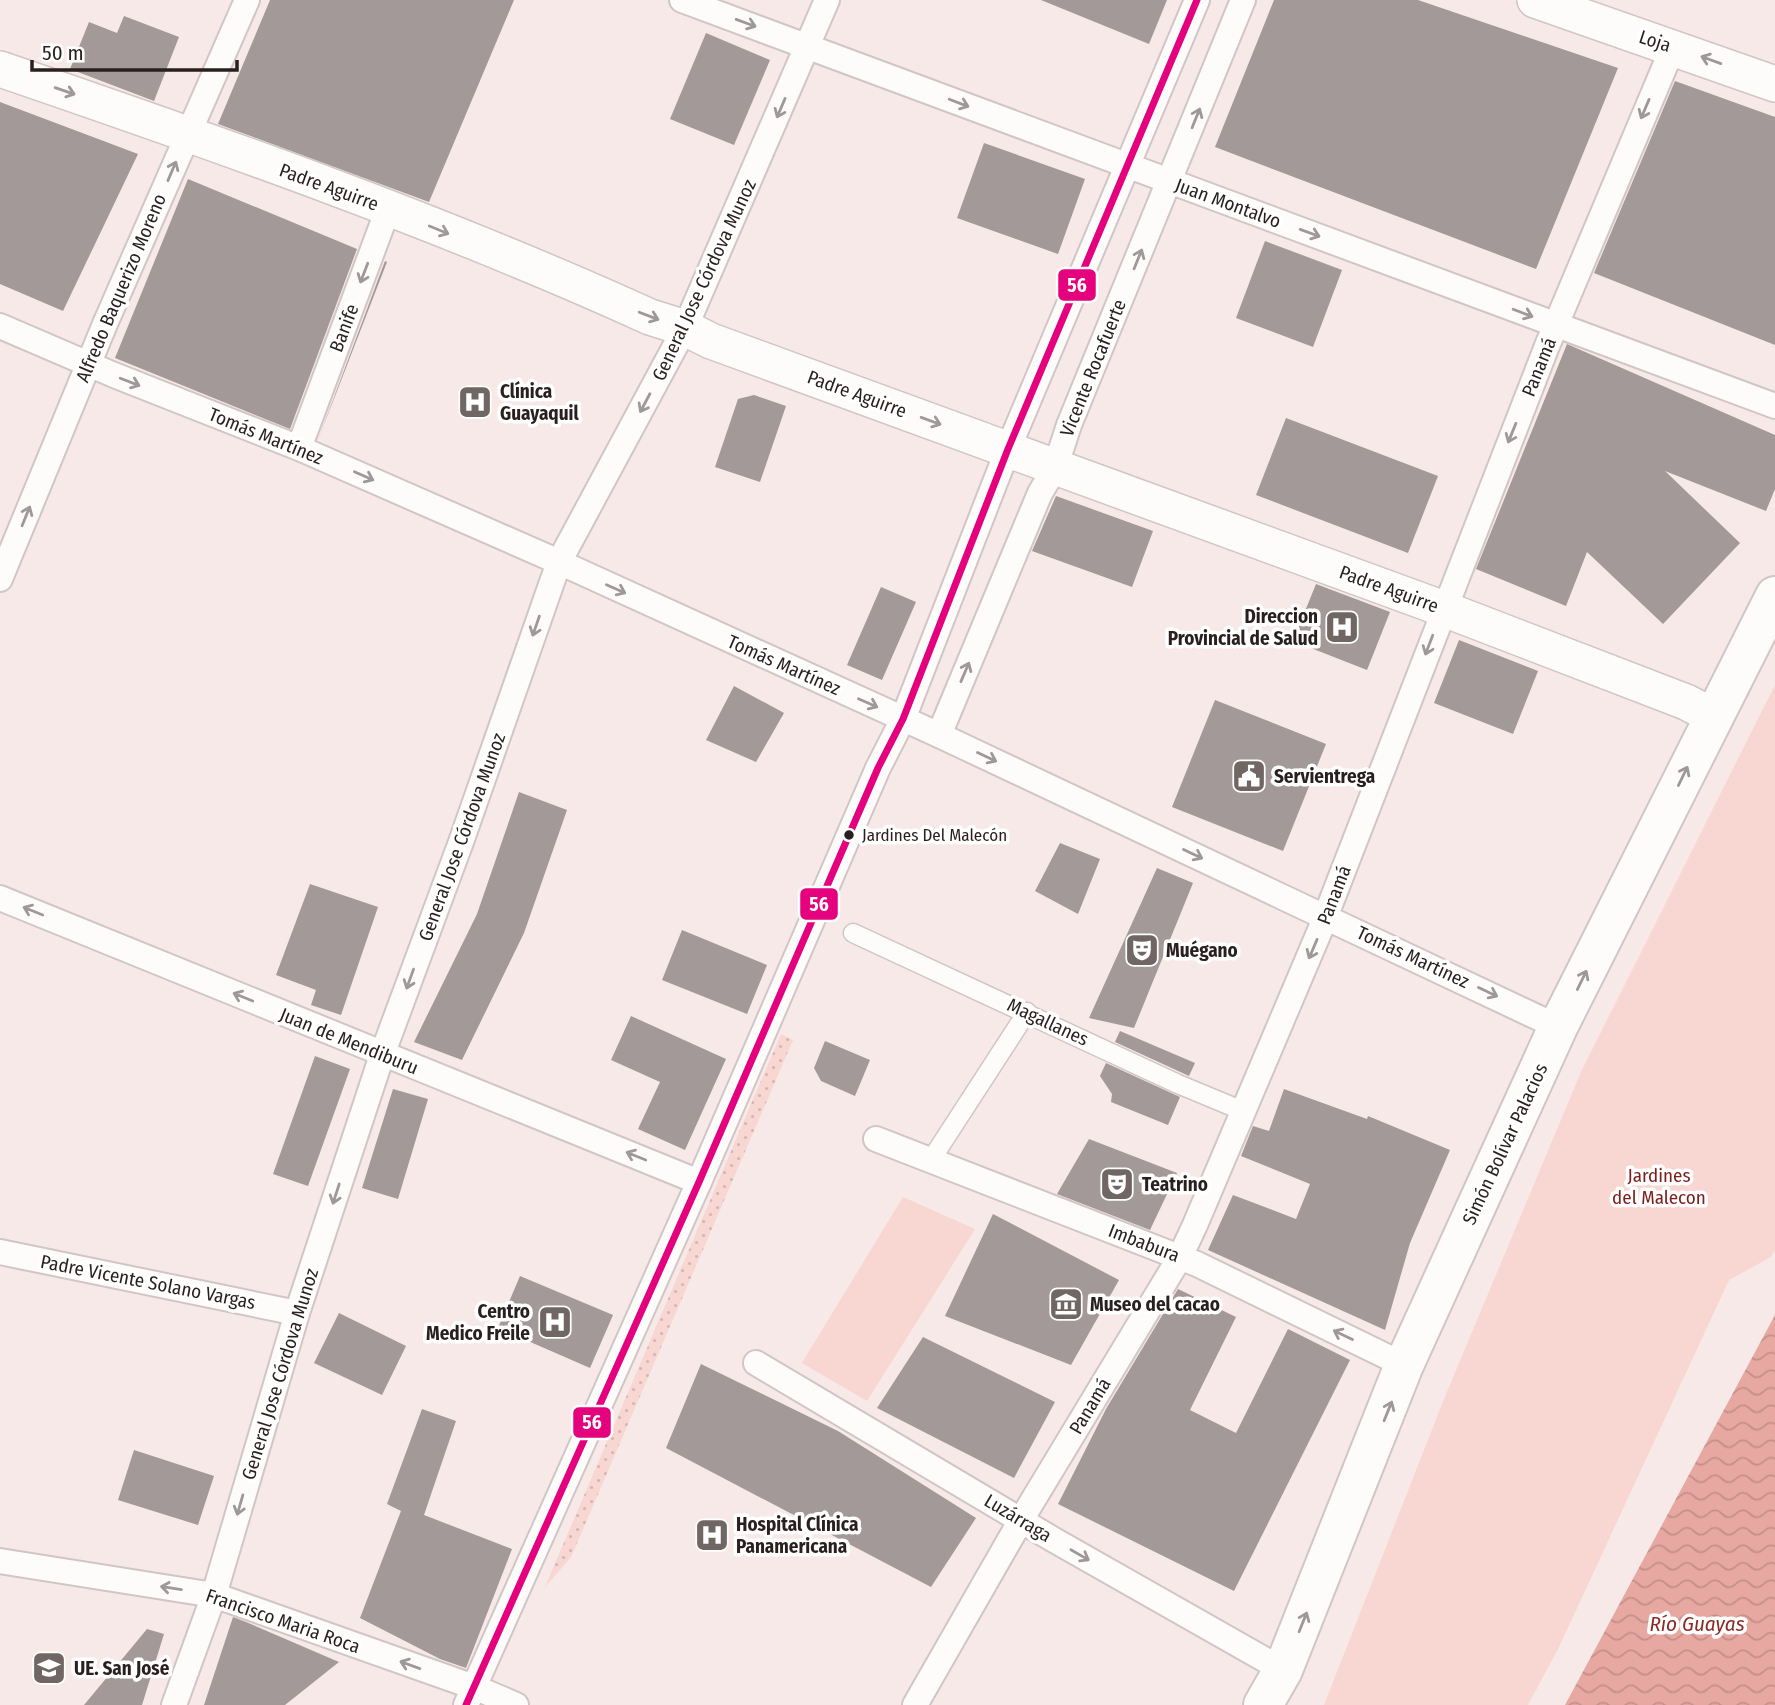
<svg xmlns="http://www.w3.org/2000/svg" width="1775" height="1705" font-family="'Fira Sans Condensed',sans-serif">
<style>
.grass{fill:url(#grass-dots)}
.green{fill:#f8d6d2}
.water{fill:url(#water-waves)}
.building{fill:#a39998}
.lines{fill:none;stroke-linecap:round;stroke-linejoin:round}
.pedestrian-casing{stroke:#d1c6c5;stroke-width:21}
.minor-casing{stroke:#d1c6c5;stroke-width:28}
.secondary-casing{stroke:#d1c6c5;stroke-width:38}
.primary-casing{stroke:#d1c6c5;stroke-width:42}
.pedestrian{stroke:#fefcfb;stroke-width:18}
.minor{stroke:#fefcfb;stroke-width:24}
.secondary{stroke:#fefcfb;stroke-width:35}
.primary{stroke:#fefcfb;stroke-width:38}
.bus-1-casing{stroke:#fff;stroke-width:12}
.bus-1{stroke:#e5007d;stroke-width:7}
.oneway{stroke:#9e9998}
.bus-dot{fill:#281f1e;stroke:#fff;stroke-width:2.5}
.labels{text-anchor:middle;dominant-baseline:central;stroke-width:7;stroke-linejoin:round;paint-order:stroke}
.bus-label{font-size:17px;fill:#281f1e;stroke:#fff;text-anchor:start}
.street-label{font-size:19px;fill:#281f1e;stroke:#fff}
.poi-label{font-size:19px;font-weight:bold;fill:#281f1e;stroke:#fff;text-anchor:start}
.park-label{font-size:19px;fill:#7f1d1a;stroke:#fff}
.water-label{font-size:21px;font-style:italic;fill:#8b2a25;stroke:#fff}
.line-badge{stroke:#fff;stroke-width:2.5}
.badge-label{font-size:19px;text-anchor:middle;font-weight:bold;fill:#fff}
</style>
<defs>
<pattern id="grass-dots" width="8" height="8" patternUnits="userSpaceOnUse" patternTransform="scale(1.75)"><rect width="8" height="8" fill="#f8d6d2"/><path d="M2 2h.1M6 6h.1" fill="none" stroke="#d5b7b4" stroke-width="1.8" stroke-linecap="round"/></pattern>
<pattern id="water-waves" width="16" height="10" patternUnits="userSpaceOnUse" patternTransform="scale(1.75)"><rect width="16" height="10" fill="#e6a8a0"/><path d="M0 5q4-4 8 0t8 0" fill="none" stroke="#c59089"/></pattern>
</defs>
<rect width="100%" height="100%" fill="#f7e9e7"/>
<!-- grass -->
<path class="grass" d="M781,1034L793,1040L571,1557L545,1587Z"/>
<!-- green -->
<g class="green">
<path d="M1775,685V1250L1771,1257L1729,1280L1559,1647L1528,1705H1324L1444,1399L1581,1072Z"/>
<path d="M903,1197L975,1229L867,1401L802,1363Z"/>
</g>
<!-- water -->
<path class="water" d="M1775,1315V1705H1565Z"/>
<!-- building -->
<g class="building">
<path d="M270,0H514L429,202L218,124Z"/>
<path d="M1041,0H1167L1149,44Z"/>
<path d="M1274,0H1418L1618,68L1536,269L1215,147Z"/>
<path d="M124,16L179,37L154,101L70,69L89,22L117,33Z"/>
<path d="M706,33L770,60L734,145L670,119Z"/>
<path d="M1675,81L1775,117V345L1594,273Z"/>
<path d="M0,102L138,154L63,311L0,284Z"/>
<path d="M984,143L1085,179L1058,254L957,218Z"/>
<path d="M188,179L357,249L290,429L115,358Z"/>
<path d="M1265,241L1342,270L1313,347L1236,318Z"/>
<path d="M385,261L387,262L318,440Z"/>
<path d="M1567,344L1775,435V489L1766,511L1665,471L1740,543L1663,624L1587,552L1566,606L1476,569Z"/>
<path d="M754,395L786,406L760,482L715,467L738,399Z"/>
<path d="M1286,418L1438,476L1408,553L1256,495Z"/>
<path d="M1056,496L1153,531L1132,587L1032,551Z"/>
<path d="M1316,584L1390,612L1367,670L1293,641Z"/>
<path d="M881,587L916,602L882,680L847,665Z"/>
<path d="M1459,640L1538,671L1513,734L1434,703Z"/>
<path d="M734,686L784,713L756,762L706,740Z"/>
<path d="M1215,700L1326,744L1283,851L1172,807Z"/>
<path d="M519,792L567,810L524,933L462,1060L414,1042L477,914Z"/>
<path d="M1060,843L1100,859L1078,914L1035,891Z"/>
<path d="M1157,868L1193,883L1134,1028L1089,1018Z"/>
<path d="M310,884L378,907L341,1015L311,1005L316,990L276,975Z"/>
<path d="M682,930L767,965L747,1014L662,980Z"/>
<path d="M631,1016L726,1059L685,1150L638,1129L660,1082L611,1060Z"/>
<path d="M1120,1031L1195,1063L1189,1076L1115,1042Z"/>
<path d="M825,1041L870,1060L855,1096L821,1081L814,1068Z"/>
<path d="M315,1056L350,1069L308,1186L273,1174Z"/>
<path d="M1106,1063L1180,1097L1168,1125L1111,1102L1112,1094L1100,1076Z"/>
<path d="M393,1089L428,1099L398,1199L362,1188Z"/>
<path d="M1284,1089L1367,1119L1368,1116L1450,1150L1410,1243L1385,1330L1208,1250L1233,1195L1296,1219L1310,1184L1241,1156L1253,1126L1269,1131Z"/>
<path d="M1089,1139L1177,1173L1150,1230L1057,1194Z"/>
<path d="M993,1214L1119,1280L1071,1365L945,1316Z"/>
<path d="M520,1276L613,1315L590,1368L498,1328Z"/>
<path d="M1178,1289L1236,1317L1190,1410L1236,1433L1288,1329L1350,1360L1234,1591L1058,1504L1106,1409Z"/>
<path d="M339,1313L406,1346L382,1395L314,1363Z"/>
<path d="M923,1337L1055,1402L1014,1478L877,1408Z"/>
<path d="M701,1364L838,1431L976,1518L931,1587L666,1448Z"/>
<path d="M422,1409L456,1421L424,1515L512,1549L466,1668L440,1659L360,1618L401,1511L387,1504Z"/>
<path d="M134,1450L214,1476L198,1525L118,1500Z"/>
<path d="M233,1617L246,1622L339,1662L285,1705H204Z"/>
<path d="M147,1629L164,1634L142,1705H84Z"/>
</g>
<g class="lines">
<!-- pedestrian casing -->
<g class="pedestrian-casing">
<g id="pedestrian">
<path d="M853,933L1178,1084L1243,1111"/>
<path d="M931,1160L1027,1012"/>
</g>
</g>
<!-- minor casing -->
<g class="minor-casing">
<g id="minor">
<path d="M682,0L1775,406"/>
<path d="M0,326L114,375L299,448L559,562L939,735L1558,1027"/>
<path d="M299,448L388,209"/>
<path d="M0,579L105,324L247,0"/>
<path d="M939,735L1040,493L1055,468L1069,425L1243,0"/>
<path d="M0,898L699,1182"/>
<path d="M876,1139L1197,1264L1404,1365"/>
<path d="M0,1252L297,1313"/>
<path d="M756,1363L1054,1540L1283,1670"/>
<path d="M0,1561L214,1595L474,1687L516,1705"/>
<path d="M174,1705L214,1595L297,1313L382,1055L461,842L559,562L685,328L827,0"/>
<path d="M466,1705L699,1182L878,768L903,719L1008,449L1197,0"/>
<path d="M915,1705L1021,1520L1180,1257L1195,1225L1321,928L1547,346L1673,47"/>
</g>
</g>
<!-- secondary casing -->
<g class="secondary-casing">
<g id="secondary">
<path d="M1535,0L1775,84"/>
<path d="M0,69C219,144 439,221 650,317L685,328L711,341L1444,609L1686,702L1715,717"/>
</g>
</g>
<!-- primary casing -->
<g class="primary-casing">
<path id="primary" d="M1263,1705L1283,1670L1404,1365L1558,1027L1775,596"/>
</g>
<!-- pedestrian -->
<use href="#pedestrian" class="pedestrian"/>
<!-- minor -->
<use href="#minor" class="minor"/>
<!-- secondary -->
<use href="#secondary" class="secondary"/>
<!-- primary -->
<use href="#primary" class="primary"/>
<!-- bus-1 casing -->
<g class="bus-1-casing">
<path id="bus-1" d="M466,1705L699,1182L878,768L903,719L1008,449L1197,0"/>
</g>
<!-- bus-1 -->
<use href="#bus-1" class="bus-1"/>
</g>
<!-- one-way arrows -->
<defs><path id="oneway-shaft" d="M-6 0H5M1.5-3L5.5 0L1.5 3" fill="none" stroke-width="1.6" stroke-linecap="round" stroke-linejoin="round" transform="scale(1.75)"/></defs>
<g class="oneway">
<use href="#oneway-shaft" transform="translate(746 23) rotate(20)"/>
<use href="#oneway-shaft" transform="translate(1711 60) rotate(-160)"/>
<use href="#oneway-shaft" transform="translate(65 91) rotate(19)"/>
<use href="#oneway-shaft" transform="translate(959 103) rotate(21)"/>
<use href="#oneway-shaft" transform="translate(781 108) rotate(113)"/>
<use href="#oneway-shaft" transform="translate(1645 109) rotate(113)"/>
<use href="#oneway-shaft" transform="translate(1196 118) rotate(-68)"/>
<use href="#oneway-shaft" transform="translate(172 171) rotate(-67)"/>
<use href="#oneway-shaft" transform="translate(439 230) rotate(22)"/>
<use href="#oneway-shaft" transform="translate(1310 233) rotate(20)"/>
<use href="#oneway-shaft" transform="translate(1138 259) rotate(-68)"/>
<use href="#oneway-shaft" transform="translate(364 273) rotate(111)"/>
<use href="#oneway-shaft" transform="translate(1523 313) rotate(21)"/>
<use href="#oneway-shaft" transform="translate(649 316) rotate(21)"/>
<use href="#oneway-shaft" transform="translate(130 382) rotate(21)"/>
<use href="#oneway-shaft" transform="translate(645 403) rotate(118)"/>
<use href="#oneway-shaft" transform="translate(931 421) rotate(20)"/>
<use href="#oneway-shaft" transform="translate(1512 433) rotate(112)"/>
<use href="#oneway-shaft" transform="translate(364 476) rotate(24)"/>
<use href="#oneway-shaft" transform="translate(26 516) rotate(-68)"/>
<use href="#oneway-shaft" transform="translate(616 589) rotate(24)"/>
<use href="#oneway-shaft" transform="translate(536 626) rotate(109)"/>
<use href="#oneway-shaft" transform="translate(1429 645) rotate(111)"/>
<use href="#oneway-shaft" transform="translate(965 672) rotate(-67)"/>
<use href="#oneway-shaft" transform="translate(868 703) rotate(24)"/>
<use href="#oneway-shaft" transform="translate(987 757) rotate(25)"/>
<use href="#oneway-shaft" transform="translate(1683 776) rotate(-64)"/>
<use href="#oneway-shaft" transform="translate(1193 854) rotate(25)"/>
<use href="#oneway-shaft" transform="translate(33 911) rotate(-158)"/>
<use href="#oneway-shaft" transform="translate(1313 949) rotate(113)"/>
<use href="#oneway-shaft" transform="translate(410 979) rotate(110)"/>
<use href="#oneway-shaft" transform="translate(1582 980) rotate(-64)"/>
<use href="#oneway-shaft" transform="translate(1488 992) rotate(25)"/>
<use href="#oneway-shaft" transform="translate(243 997) rotate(-158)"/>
<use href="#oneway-shaft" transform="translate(636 1156) rotate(-158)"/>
<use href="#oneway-shaft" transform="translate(336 1194) rotate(108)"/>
<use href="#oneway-shaft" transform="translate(1343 1335) rotate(-154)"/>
<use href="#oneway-shaft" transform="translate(1388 1411) rotate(-68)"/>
<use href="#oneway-shaft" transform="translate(240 1505) rotate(106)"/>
<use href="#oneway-shaft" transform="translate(1080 1555) rotate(30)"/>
<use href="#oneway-shaft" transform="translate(171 1588) rotate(-171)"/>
<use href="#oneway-shaft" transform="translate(1303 1622) rotate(-68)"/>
<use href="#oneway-shaft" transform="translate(410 1665) rotate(-160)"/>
</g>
<!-- icons -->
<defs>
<g id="hospital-square" transform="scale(1.75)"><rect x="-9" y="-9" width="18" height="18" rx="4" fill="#706664" stroke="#fff"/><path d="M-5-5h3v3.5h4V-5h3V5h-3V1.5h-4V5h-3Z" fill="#fff"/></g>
<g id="civic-square" transform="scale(1.75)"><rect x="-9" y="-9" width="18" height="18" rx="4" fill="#706664" stroke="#fff"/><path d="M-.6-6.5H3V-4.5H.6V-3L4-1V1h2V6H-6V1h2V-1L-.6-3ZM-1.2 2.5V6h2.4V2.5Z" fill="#fff"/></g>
<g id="theatre-square" transform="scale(1.75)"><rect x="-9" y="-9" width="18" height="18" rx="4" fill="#706664" stroke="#fff"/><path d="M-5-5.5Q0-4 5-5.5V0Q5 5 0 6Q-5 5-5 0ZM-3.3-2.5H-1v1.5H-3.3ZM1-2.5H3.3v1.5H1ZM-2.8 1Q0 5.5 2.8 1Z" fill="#fff"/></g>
<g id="museum-square" transform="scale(1.75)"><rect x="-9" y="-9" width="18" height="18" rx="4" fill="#706664" stroke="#fff"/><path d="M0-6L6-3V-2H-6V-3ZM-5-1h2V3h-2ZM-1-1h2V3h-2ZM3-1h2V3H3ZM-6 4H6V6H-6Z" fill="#fff"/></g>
<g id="school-square" transform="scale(1.75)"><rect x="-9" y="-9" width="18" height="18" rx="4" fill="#706664" stroke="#fff"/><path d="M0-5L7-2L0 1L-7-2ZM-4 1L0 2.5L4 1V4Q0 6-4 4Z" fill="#fff"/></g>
</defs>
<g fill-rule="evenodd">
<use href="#hospital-square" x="475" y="402"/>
<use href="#hospital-square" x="1342" y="627"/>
<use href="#civic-square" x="1249" y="776"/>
<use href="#theatre-square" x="1142" y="950"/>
<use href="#theatre-square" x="1117" y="1184"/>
<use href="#museum-square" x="1066" y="1304"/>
<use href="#hospital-square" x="555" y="1322"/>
<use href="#hospital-square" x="712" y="1535"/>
<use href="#school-square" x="49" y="1668"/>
</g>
<!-- markers -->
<circle class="bus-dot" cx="849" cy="835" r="6"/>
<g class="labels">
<!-- bus labels -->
<g class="bus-label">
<text x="862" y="835">Jardines Del Malecón</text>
</g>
<!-- street labels -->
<g class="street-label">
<text transform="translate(1655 41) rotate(18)">Loja</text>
<text transform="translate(329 187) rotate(20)">Padre Aguirre</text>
<text transform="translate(1228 203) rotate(20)">Juan Montalvo</text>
<text transform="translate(704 280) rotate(-65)">General Jose Córdova Munoz</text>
<text transform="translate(121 288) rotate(-67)">Alfredo Baquerizo Moreno</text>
<text transform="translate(344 328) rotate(-69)">Banife</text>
<text transform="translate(1539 367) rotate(-68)">Panamá</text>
<text transform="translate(1093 368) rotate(-68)">Vicente Rocafuerte</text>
<text transform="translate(857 394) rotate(20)">Padre Aguirre</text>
<text transform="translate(266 436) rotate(22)">Tomás Martínez</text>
<text transform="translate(1389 589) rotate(20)">Padre Aguirre</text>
<text transform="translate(784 665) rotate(24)">Tomás Martínez</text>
<text transform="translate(462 837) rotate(-70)">General Jose Córdova Munoz</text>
<text transform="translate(1334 895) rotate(-69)">Panamá</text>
<text transform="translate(1413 957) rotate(25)">Tomás Martínez</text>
<text transform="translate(1048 1022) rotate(25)">Magallanes</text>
<text transform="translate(349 1041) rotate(22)">Juan de Mendiburu</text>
<text transform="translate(1505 1144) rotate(-65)">Simón Bolívar Palacios</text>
<text transform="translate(1144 1243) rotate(21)">Imbabura</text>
<text transform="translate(148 1282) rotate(11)">Padre Vicente Solano Vargas</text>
<text transform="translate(280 1374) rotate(-73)">General Jose Córdova Munoz</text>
<text transform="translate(1090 1406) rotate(-59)">Panamá</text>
<text transform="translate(1018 1518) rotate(31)">Luzárraga</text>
<text transform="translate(283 1621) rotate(19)">Francisco Maria Roca</text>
</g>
<!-- poi labels -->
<g class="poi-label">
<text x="500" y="391">Clínica<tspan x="500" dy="22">Guayaquil</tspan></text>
<text x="1318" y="616" text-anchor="end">Direccion<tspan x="1318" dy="22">Provincial de Salud</tspan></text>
<text x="1274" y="776">Servientrega</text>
<text x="1166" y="950">Muégano</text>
<text x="1142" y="1184">Teatrino</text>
<text x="1090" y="1304">Museo del cacao</text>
<text x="530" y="1311" text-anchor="end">Centro<tspan x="530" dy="22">Medico Freile</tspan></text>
<text x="736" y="1524">Hospital Clínica<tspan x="736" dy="22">Panamericana</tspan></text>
<text x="74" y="1668">UE. San José</text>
</g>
<!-- park labels -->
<g class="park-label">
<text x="1659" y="1175">Jardines<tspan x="1659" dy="22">del Malecon</tspan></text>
</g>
<!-- water labels -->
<g class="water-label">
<text x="1697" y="1624">Río Guayas</text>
</g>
</g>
<g class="line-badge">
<rect x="1057" y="268" width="40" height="34" rx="7" fill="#e5007d"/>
<rect x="799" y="887" width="40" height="34" rx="7" fill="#e5007d"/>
<rect x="572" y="1406" width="40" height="33" rx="7" fill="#e5007d"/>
</g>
<g class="badge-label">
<text x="1077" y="292">56</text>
<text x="819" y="911">56</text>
<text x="592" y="1429">56</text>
</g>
<!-- scale -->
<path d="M32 60v10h205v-10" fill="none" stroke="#281f1e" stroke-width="3.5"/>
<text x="42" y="60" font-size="21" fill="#281f1e" stroke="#ffffff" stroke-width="5" paint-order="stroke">50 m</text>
</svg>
